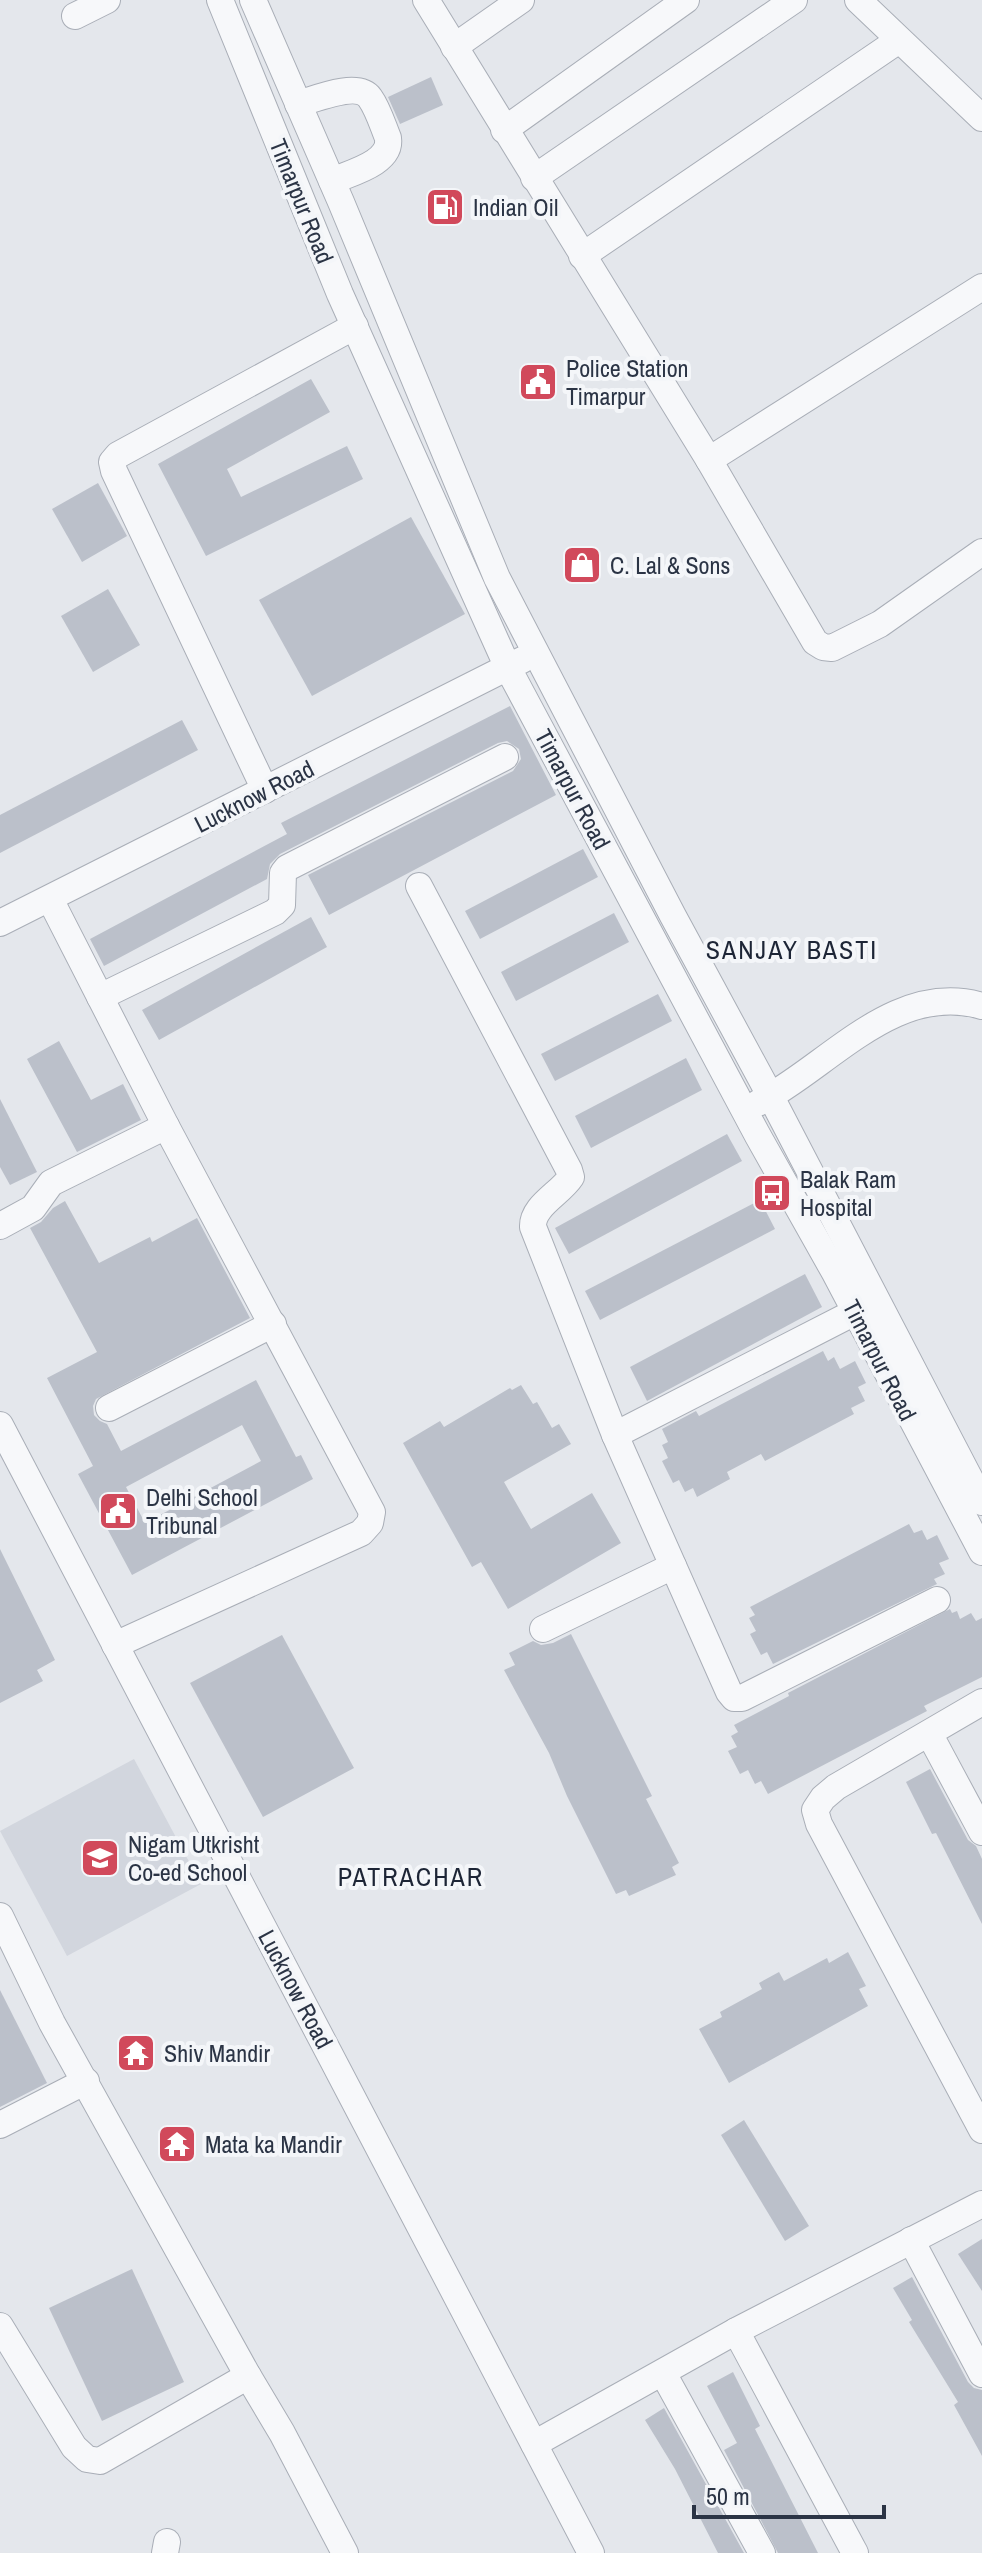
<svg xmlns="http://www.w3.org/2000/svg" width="982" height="2553" font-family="'Archivo Narrow',sans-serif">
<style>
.built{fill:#d2d6de}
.building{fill:#bbc0ca;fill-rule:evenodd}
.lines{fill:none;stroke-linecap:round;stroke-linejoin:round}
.minor-casing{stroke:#a9aeb7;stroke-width:28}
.minor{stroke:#f7f8fa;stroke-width:26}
.labels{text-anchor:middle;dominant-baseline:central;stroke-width:8;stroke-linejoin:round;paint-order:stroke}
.street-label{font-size:24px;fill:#2b3445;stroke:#f4f6f9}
.poi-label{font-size:24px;fill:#2b3445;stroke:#f4f6f9;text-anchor:start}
.neighbourhood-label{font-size:26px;letter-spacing:2px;fill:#1d2536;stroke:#f4f6f9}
</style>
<rect width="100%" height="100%" fill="#e4e7ec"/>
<!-- built -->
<path class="built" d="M134,1759L201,1884L67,1956L0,1831Z"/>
<!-- building -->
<g class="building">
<path d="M431,77L443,105L400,124L388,97Z"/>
<path d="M311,379L330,412L227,469L241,497L347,446L363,479L206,556L158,464Z"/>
<path d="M98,483L127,536L82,562L52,509Z"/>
<path d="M411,517L465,614L312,696L259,600Z"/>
<path d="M108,589L140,645L93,672L61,616Z"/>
<path d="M510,706L556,795L329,915L308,875L513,771L521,759L519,749L507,741L498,743L280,854L270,864L267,879L104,966L90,939L287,834L281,823Z"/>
<path d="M182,720L198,750L0,853V815Z"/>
<path d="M583,849L598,877L480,939L465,911Z"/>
<path d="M614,913L629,942L516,1001L501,972Z"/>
<path d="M311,917L327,947L159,1040L142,1010Z"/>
<path d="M658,994L672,1021L555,1081L541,1054Z"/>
<path d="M59,1041L91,1100L123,1084L141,1120L77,1152L27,1059Z"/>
<path d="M686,1058L702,1090L591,1148L575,1116Z"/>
<path d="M0,1099L37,1172L10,1185L0,1167Z"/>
<path d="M727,1134L742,1161L569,1254L555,1228Z"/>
<path d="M760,1200L775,1229L600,1320L585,1291Z"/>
<path d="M65,1201L99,1263L150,1237L152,1242L197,1218L250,1318L96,1399L93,1406L94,1415L100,1421L107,1424L121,1451L256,1380L296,1457L301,1455L313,1479L132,1575L78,1474L93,1466L47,1378L97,1352L30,1228L41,1222L53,1208ZM242,1425L261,1461L145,1523L126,1487Z"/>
<path d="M805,1274L822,1307L647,1401L630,1367Z"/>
<path d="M823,1351L828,1361L834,1357L840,1369L855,1361L866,1383L858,1387L865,1401L851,1408L854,1414L765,1461L761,1454L727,1472L730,1479L697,1497L693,1488L685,1492L679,1480L673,1483L662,1461L668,1458L662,1445L668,1442L662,1429L696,1411L699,1416Z"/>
<path d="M521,1385L533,1404L537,1402L552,1428L559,1424L571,1444L504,1482L531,1529L592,1493L621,1543L508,1609L481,1562L472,1567L403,1443L440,1421L444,1427L510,1388L512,1390Z"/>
<path d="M909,1524L914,1533L922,1530L927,1540L937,1535L949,1559L939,1563L945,1574L934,1579L937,1584L773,1664L767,1652L761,1655L750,1634L756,1631L749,1618L755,1615L750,1607Z"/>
<path d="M0,1549L55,1660L37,1670L43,1681L0,1703Z"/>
<path d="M950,1609L952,1613L957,1611L960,1619L971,1613L976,1621L982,1618V1677L924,1706L927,1711L768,1794L761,1781L755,1784L748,1770L740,1774L728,1751L737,1747L731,1736L738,1732L734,1725L789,1696L788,1693Z"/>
<path d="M571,1634L652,1796L646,1799L679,1863L672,1867L676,1875L629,1896L626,1890L616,1894L567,1796L549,1753L504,1670L515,1665L509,1653L533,1641L541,1645L553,1643Z"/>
<path d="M282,1635L354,1768L263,1817L190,1683Z"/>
<path d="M930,1769L968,1840L976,1846L982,1859V1924L936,1833L932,1834L906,1782Z"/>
<path d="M848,1952L866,1986L859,1989L868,2006L729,2083L699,2029L722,2017L720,2012L762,1989L759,1983L779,1972L784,1981L827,1958L829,1963Z"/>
<path d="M0,1990L47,2083L0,2107Z"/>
<path d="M744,2120L809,2226L785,2241L721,2135Z"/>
<path d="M982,2239V2291L958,2254Z"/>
<path d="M132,2269L184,2382L102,2421L49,2308Z"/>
<path d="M912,2277L968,2382L974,2388L982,2390V2456L954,2405L958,2402L909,2322L912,2320L893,2288Z"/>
<path d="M733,2372L760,2426L755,2429L818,2553H778L724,2450L737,2443L707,2386Z"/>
<path d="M664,2408L744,2553H718L675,2469L645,2420Z"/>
</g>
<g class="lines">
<!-- minor casing -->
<g class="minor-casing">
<g id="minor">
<path d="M220,0L340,294L508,668L758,1136L835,1273L982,1552"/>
<path d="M253,0L341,202L497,578L673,916L771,1097L982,1502"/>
<path d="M426,0L709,460L815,642L823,647L832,648L880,624L982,552"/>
<path d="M858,0L982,118"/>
<path d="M75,16L107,0"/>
<path d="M454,47L521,0"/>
<path d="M298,104C315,99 358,81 370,98C378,109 383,126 388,138C392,163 350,173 332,181"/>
<path d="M504,130L686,0"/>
<path d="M534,178L794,0"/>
<path d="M582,256L899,40"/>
<path d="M709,460L982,287"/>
<path d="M265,790L114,471L112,462L118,455L355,326"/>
<path d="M419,886L569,1170L571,1177C560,1194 532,1206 533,1227L615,1435L729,1692L734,1698H742L937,1600"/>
<path d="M50,899L166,1126L372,1512L370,1523L361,1533L115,1645"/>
<path d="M0,923L522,660"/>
<path d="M100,997L275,912L282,905L283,873L287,868L505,757"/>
<path d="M758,1103C827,1068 895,980 982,1006"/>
<path d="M0,1226L33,1208L51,1183L166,1126"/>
<path d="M109,1408L273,1324"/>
<path d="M0,1425L591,2553"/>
<path d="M615,1435L855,1312"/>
<path d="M543,1629L673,1566"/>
<path d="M982,1702L836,1787L823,1798L815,1810L819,1824L982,2130"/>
<path d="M930,1735L982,1832"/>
<path d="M0,1916L52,2023L248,2376L282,2433L345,2553"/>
<path d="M0,2125L86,2081"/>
<path d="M911,2240L982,2374"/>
<path d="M0,2326L74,2447L87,2459L100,2461L248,2376"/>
<path d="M736,2331L855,2553"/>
<path d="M663,2373L762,2553"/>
<path d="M534,2444L736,2331L982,2204"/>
<path d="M165,2553L167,2542"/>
</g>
</g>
<!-- minor -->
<use href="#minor" class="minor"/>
</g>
<!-- icons -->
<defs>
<g id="fuel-square" transform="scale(2)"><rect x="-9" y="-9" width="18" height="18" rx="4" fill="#d1495b" stroke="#f4f6f9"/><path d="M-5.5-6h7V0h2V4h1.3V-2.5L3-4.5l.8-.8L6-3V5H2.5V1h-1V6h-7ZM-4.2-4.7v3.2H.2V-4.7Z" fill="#fff"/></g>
<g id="civic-square" transform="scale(2)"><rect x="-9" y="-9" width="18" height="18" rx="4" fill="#d1495b" stroke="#f4f6f9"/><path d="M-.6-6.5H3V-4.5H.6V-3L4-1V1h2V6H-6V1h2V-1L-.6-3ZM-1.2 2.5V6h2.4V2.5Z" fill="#fff"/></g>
<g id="shop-square" transform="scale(2)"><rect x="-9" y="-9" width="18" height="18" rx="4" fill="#d1495b" stroke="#f4f6f9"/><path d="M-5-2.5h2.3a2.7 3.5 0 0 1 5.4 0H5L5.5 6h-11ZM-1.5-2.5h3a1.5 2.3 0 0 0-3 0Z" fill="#fff"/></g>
<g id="bus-square" transform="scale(2)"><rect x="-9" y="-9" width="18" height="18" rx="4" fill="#d1495b" stroke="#f4f6f9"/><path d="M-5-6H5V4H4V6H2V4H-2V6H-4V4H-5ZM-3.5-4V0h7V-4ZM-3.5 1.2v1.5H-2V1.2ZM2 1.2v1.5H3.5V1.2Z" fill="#fff"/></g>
<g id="school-square" transform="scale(2)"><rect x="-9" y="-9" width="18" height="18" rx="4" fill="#d1495b" stroke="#f4f6f9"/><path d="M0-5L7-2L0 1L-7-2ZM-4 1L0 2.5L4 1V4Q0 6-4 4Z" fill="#fff"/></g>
<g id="temple-square" transform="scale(2)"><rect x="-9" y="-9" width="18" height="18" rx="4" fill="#d1495b" stroke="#f4f6f9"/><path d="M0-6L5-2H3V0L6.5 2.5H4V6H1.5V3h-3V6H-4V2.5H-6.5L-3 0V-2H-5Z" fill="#fff"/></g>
</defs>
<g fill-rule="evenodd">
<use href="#fuel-square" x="445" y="207"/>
<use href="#civic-square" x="538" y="382"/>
<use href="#shop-square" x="582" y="565"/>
<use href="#bus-square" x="772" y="1193"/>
<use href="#civic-square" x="118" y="1511"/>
<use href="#school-square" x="100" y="1858"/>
<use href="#temple-square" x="136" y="2053"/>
<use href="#temple-square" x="177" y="2144"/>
</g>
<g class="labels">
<!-- street labels -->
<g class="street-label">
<text transform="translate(302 201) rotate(68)">Timarpur Road</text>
<text transform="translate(573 789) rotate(62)">Timarpur Road</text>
<text transform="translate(254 796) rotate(-27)">Lucknow Road</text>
<text transform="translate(880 1360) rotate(63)">Timarpur Road</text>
<text transform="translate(296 1989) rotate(62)">Lucknow Road</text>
</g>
<!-- poi labels -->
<g class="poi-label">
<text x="473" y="207">Indian Oil</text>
<text x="566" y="368">Police Station<tspan x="566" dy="28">Timarpur</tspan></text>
<text x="610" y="565">C. Lal &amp; Sons</text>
<text x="800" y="1179">Balak Ram<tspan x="800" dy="28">Hospital</tspan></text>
<text x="146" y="1497">Delhi School<tspan x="146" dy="28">Tribunal</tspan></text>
<text x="128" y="1844">Nigam Utkrisht<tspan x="128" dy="28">Co-ed School</tspan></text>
<text x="164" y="2053">Shiv Mandir</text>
<text x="205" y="2144">Mata ka Mandir</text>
</g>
<!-- neighbourhood labels -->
<g class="neighbourhood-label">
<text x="792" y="949">SANJAY BASTI</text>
<text x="411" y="1876">PATRACHAR</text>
</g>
</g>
<!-- scale -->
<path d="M694 2505v12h190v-12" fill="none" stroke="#2b3445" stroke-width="4"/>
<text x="706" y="2505" font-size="24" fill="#2b3445" stroke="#f4f6f9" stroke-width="6" paint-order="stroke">50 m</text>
</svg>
